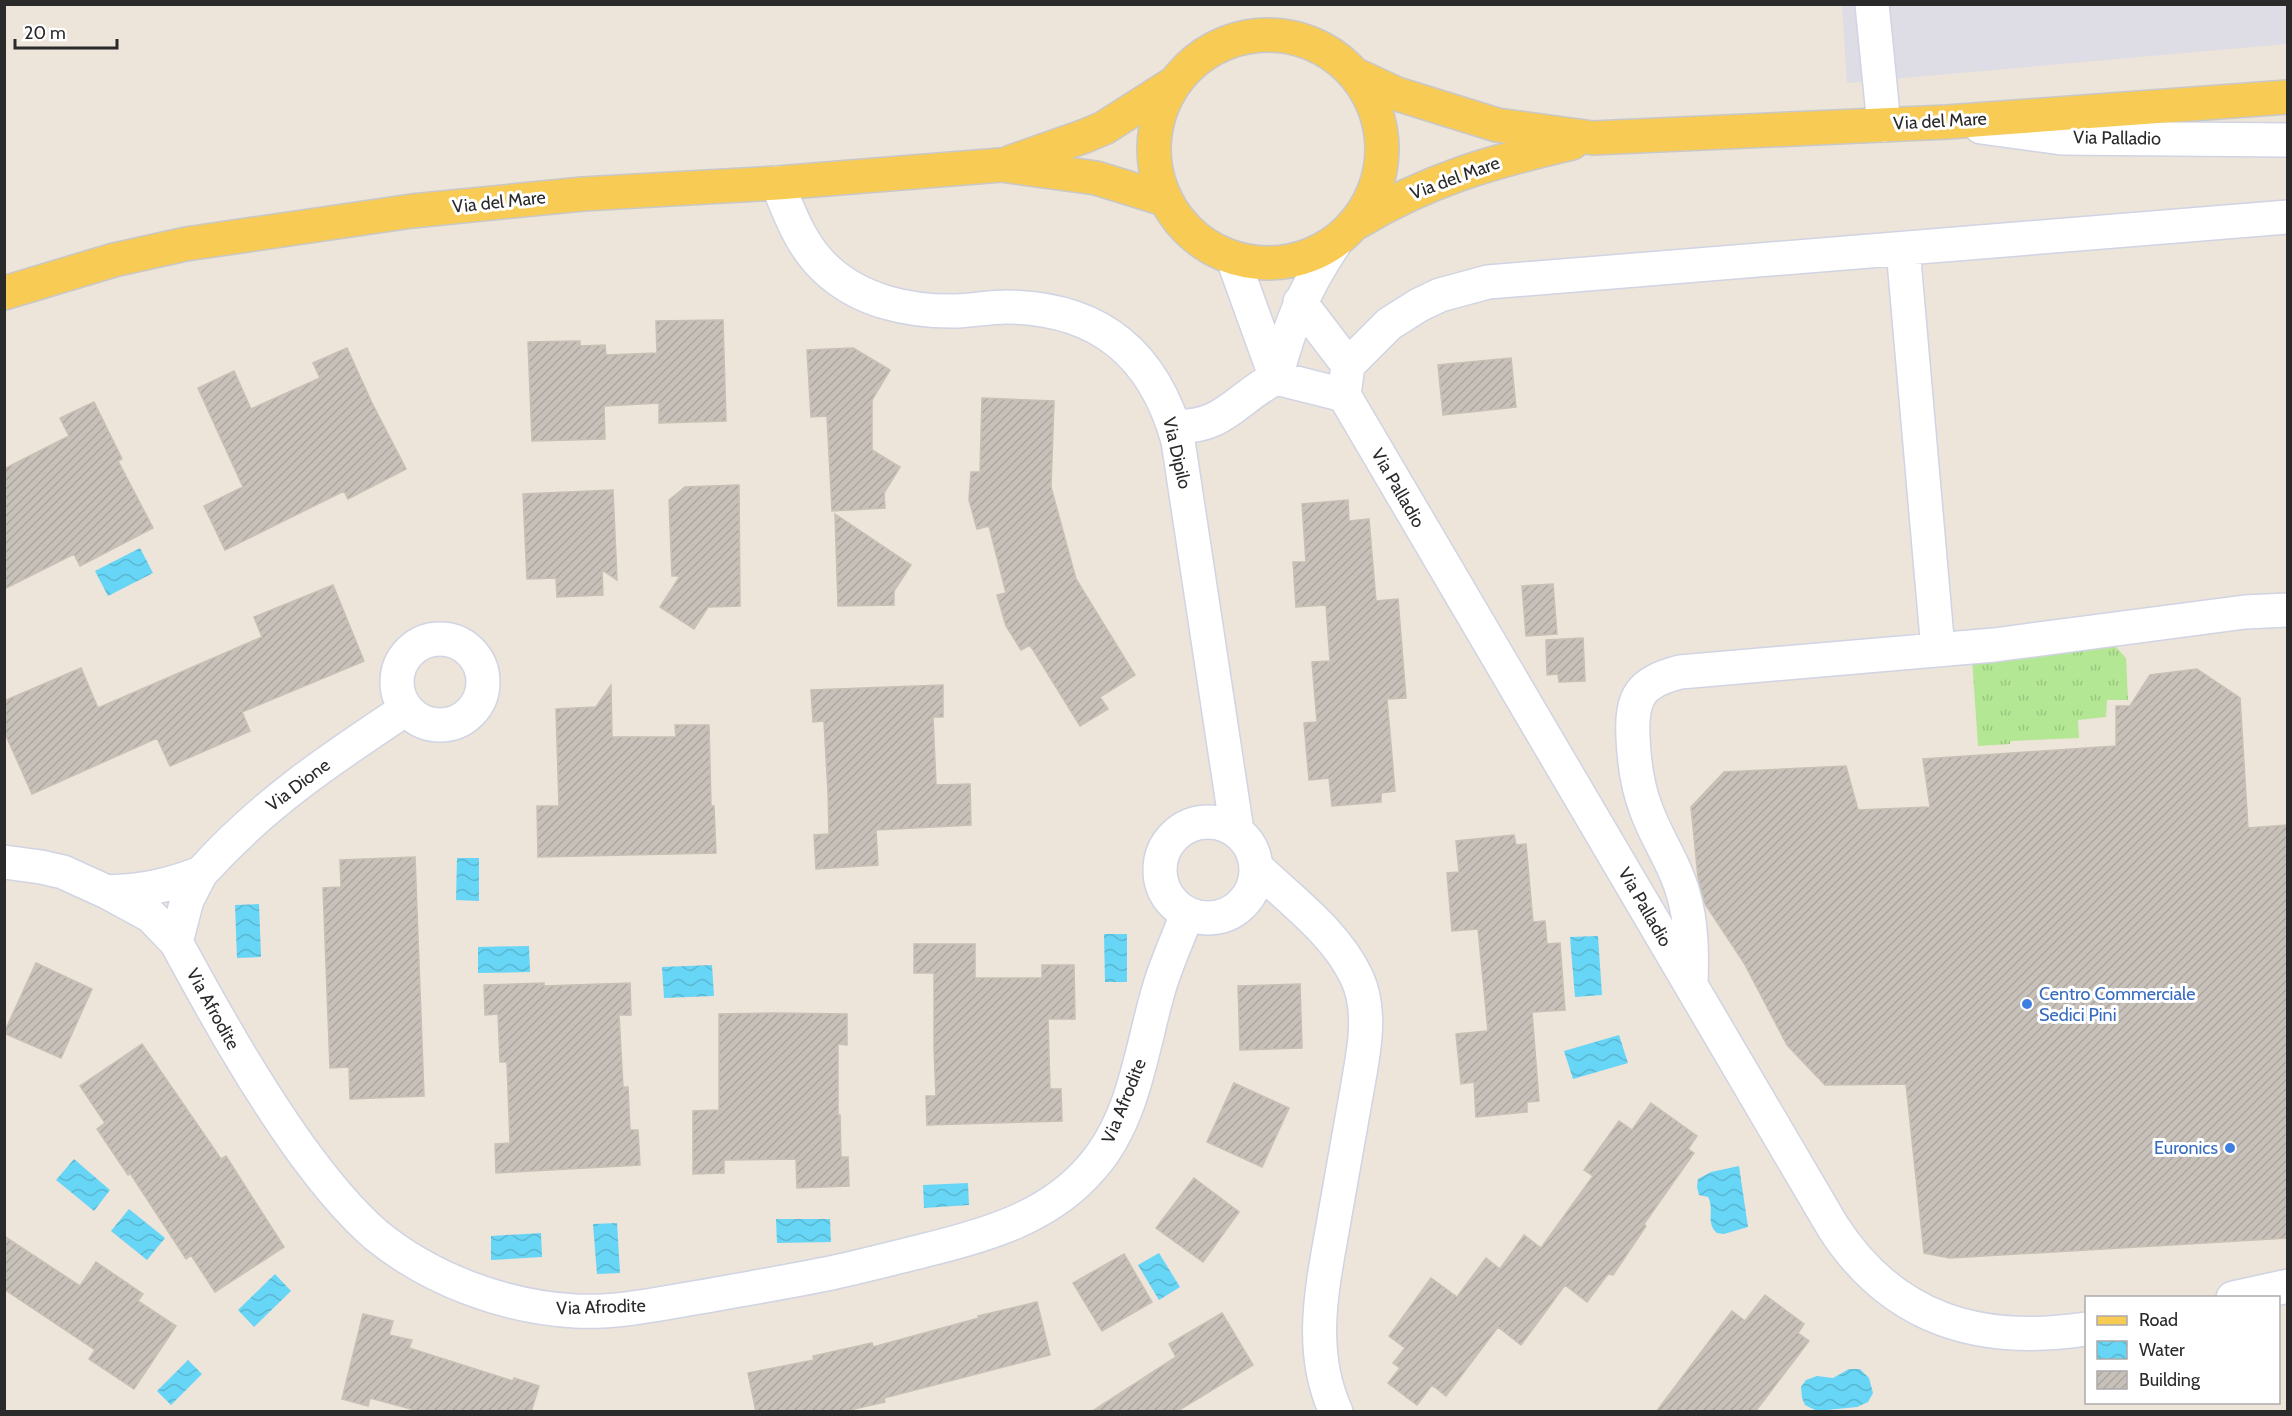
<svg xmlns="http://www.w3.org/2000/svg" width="2292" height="1416" font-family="Cabin,sans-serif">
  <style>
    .industrial { fill: #dedce5 }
    .grass { fill: url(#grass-tufts) }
    .water { fill: url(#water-waves) }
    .building { fill: url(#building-hatch); stroke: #c8c0b4; stroke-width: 1.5 }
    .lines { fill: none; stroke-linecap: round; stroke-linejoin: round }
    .minor-casing { stroke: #d0d4e3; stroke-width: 36 }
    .major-casing { stroke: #c8c8c8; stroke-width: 36 }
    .minor { stroke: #fff; stroke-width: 33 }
    .major { stroke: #f8cb54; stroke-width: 33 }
    .shop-dot { fill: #3f7fe0; stroke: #fff; stroke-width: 2 }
    .labels { text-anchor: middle; stroke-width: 6; stroke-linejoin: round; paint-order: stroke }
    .street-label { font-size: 18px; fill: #2a2a2a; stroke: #fff }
    .shop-label { font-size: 18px; fill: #366cbe; stroke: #fff; text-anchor: start }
  </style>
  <defs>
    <pattern id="grass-tufts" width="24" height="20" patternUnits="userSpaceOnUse" patternTransform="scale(1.5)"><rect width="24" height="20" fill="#b3e793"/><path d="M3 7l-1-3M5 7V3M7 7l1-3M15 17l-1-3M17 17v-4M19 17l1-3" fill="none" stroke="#9ac67f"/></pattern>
    <pattern id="water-waves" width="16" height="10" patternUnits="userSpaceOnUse" patternTransform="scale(1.5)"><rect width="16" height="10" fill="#67d5f5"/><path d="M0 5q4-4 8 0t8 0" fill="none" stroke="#5ab7d2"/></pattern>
    <pattern id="building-hatch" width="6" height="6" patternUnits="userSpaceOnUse" patternTransform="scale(1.5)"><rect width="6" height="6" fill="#c8c1ba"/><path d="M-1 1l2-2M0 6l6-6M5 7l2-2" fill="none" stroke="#aca6a0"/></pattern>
  </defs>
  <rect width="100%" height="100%" fill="#ede4da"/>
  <path class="industrial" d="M 1842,5 L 2287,5 L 2287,44 L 1847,83 Z"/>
  <path class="grass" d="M 2114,645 L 2126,658 L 2128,700 L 2107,700 L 2106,717 L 2078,720 L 2079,738 L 2010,741 L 2010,744 L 1978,746 L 1972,658 Z"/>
  <path class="water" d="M 140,548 L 153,573 L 108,596 L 95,571 Z
    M 457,858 L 479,858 L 479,901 L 456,900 Z
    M 259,904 L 261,957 L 237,958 L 235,905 Z
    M 1104,934 L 1127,934 L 1127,982 L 1105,982 Z
    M 1598,936 L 1602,995 L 1575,997 L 1570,937 Z
    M 529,946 L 530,972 L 478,973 L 478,947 Z
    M 712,965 L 714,996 L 664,998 L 662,967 Z
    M 1619,1035 L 1628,1063 L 1573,1079 L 1564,1051 Z
    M 74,1159 L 110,1190 L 94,1211 L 56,1180 Z
    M 1739,1166 L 1748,1227 L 1724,1234 L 1717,1233 C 1705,1223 1715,1209 1708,1197 L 1699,1195 L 1697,1187 L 1698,1179 L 1711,1172 Z
    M 968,1183 L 969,1205 L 924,1208 L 923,1185 Z
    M 129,1209 L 165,1238 L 147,1260 L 111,1231 Z
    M 830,1219 L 831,1242 L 777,1243 L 776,1219 Z
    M 617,1223 L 620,1273 L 597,1274 L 593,1224 Z
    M 541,1233 L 542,1257 L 491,1260 L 491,1236 Z
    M 1159,1253 L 1180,1287 L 1159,1300 L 1138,1265 Z
    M 275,1274 L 291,1291 L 254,1327 L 238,1310 Z
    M 188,1360 L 202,1374 L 171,1405 L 157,1391 Z
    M 1849,1369 L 1860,1369 L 1869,1378 L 1873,1393 L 1868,1402 L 1857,1407 L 1817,1411 L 1805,1405 L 1802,1398 L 1801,1387 L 1806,1380 L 1817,1376 L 1833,1378 Z"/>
  <path class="building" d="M 723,320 L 726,421 L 659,423 L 659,403 L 604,406 L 605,439 L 532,441 L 528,342 L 580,341 L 580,346 L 605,345 L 606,355 L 657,353 L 656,321 Z
    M 347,348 L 372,403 L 406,469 L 348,499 L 344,491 L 225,550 L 204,506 L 243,487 L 198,388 L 234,371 L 251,409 L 320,378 L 313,363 Z
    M 853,348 L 890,370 L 872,400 L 872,450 L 900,467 L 884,493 L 885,508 L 832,511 L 827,416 L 811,417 L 807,350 Z
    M 1511,358 L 1516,407 L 1443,415 L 1438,365 Z
    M 982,398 L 1054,401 L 1051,487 L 1076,579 L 1135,675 L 1100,697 L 1108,709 L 1080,726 L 1030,645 L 1021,650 L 1006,626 L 997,595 L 1006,593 L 989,526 L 977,529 L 969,500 L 971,472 L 980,472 Z
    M 94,402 L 122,459 L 118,461 L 153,528 L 80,566 L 74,554 L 4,589 L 4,469 L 69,436 L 60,418 Z
    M 739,485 L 740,606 L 708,607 L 694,629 L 660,607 L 680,576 L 672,576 L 669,500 L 685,487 Z
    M 613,490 L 617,580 L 602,570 L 603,595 L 557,597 L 556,578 L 527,579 L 523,494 Z
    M 1348,500 L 1349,521 L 1369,519 L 1376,601 L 1398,599 L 1406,698 L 1387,699 L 1395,791 L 1381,793 L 1381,802 L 1332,806 L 1329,778 L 1309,780 L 1304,723 L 1317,722 L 1312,662 L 1330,661 L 1326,605 L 1296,607 L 1293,562 L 1306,562 L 1302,504 Z
    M 835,514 L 911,565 L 894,591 L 894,605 L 838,606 Z
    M 1553,584 L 1557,634 L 1526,636 L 1522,586 Z
    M 333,585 L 364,661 L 242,712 L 250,731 L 170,766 L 157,738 L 32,794 L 4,731 L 4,701 L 81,668 L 98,708 L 262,637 L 254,617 Z
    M 1583,638 L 1585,681 L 1559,682 L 1558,674 L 1547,675 L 1546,640 Z
    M 2197,669 L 2240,698 L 2248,828 L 2288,825 L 2288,1238 L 1950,1258 L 1924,1253 L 1906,1084 L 1825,1085 L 1787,1045 L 1744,963 L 1705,904 L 1698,877 L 1691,807 L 1724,772 L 1846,766 L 1858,810 L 1930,807 L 1923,759 L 2116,746 L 2116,706 L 2130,706 L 2150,675 Z
    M 611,685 L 612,737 L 676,737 L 675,725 L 709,725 L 711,806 L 714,806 L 716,853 L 538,857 L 537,806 L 559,806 L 556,709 L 596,707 Z
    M 943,685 L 943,717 L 933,717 L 936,785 L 970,784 L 971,825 L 876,830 L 878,865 L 816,869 L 814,835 L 829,834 L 828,792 L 824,721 L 813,722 L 811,690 Z
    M 1514,835 L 1516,845 L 1526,844 L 1533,922 L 1545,921 L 1547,944 L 1560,943 L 1565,1010 L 1532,1012 L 1539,1101 L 1527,1102 L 1527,1112 L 1476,1117 L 1474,1082 L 1461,1084 L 1456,1034 L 1488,1031 L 1478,929 L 1452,931 L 1447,873 L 1459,872 L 1456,841 Z
    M 415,857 L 424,1096 L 350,1099 L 349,1067 L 330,1068 L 323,888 L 341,887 L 340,860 Z
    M 914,944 L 975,944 L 975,978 L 1042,978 L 1042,965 L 1074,965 L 1075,1019 L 1048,1019 L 1050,1089 L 1061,1089 L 1062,1121 L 927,1125 L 926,1096 L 936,1096 L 934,1048 L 934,973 L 914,973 Z
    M 36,963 L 92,989 L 61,1058 L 4,1033 Z
    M 544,983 L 544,986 L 630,983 L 631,1015 L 619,1015 L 623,1087 L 628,1087 L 630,1130 L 638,1130 L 640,1165 L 496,1173 L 495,1144 L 510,1143 L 507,1062 L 500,1062 L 498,1014 L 485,1015 L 484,985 Z
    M 1300,984 L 1302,1048 L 1240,1050 L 1238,986 Z
    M 771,1013 L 847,1014 L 847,1045 L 838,1044 L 838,1115 L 840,1115 L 841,1157 L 848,1157 L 849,1186 L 797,1188 L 796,1159 L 724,1160 L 724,1173 L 693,1174 L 693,1111 L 719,1110 L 719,1014 Z
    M 142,1044 L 221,1159 L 226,1156 L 284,1247 L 215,1292 L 191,1255 L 186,1259 L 130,1173 L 128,1175 L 97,1129 L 105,1123 L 80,1086 Z
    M 1234,1083 L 1289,1108 L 1262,1167 L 1207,1142 Z
    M 1651,1103 L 1697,1136 L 1688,1149 L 1694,1153 L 1644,1224 L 1646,1226 L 1613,1275 L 1608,1274 L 1587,1302 L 1565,1285 L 1521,1345 L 1498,1327 L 1446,1396 L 1432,1385 L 1417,1405 L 1388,1383 L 1400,1368 L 1393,1363 L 1405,1348 L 1389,1336 L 1431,1278 L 1457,1297 L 1486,1258 L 1500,1269 L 1524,1235 L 1541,1248 L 1593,1176 L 1584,1170 L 1619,1121 L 1632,1130 Z
    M 1194,1178 L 1239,1212 L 1203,1262 L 1156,1228 Z
    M 4,1236 L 80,1286 L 96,1262 L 143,1294 L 138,1301 L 176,1326 L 134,1389 L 89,1359 L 95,1350 L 4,1289 Z
    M 1124,1254 L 1152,1302 L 1102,1331 L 1073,1283 Z
    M 1765,1295 L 1804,1324 L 1798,1333 L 1809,1341 L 1755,1412 L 1656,1412 L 1732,1311 L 1745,1321 Z
    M 1037,1302 L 1050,1355 L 884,1398 L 885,1402 L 841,1412 L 756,1412 L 748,1373 L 814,1360 L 813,1356 L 872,1343 L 873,1347 L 979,1318 L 978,1316 Z
    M 1222,1313 L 1253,1365 L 1176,1412 L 1091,1412 L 1176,1357 L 1169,1344 Z
    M 363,1314 L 393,1321 L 389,1335 L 412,1340 L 409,1348 L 513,1381 L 514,1378 L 539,1386 L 531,1412 L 422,1412 L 370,1398 L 368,1406 L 342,1399 Z"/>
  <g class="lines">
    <defs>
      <path id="minor" d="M 1872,4 L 1884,125
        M 1981,127 L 2062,138 L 2288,140
        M 777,183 C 790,214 801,246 826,269 C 861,302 911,312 957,311 C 974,310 991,307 1007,307 C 1099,308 1154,354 1178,441 L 1237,831
        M 1903,249 L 1938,650
        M 1233,259 L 1276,378
        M 1300,302 L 1348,365
        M 1276,378 L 1344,395 L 1833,1227 C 1893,1320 1980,1345 2086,1329
        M 1344,395 L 1348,365 L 1389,324 L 1419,305 L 1440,295 L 1488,282 L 2288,217
        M 1174,426 C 1224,429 1236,398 1276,378 C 1290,324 1304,289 1335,243
        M397 682a43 43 0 1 1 86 0a43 43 0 1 1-86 0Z
        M1160 870a48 48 0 1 1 96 0a48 48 0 1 1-96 0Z
        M 4,862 L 41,867 L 63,872 L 107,892 L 151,916 L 176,942 C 214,1012 252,1080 298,1145 C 321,1177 346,1209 376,1235 C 431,1280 505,1307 575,1311 C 617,1313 659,1304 700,1297 C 744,1289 787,1282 831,1273 C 863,1266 894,1258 926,1250 C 987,1235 1050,1217 1092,1167 C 1134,1119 1141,1051 1158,992 C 1165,966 1178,939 1187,914
        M 1257,868 C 1292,901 1337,934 1357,978 C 1373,1012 1363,1055 1357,1090 C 1349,1133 1342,1177 1334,1220 C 1323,1284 1307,1349 1336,1412
        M 201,873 C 263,804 329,760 406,709
        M 107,892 C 143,891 167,886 201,873 L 187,900 L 176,942
        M 1691,984 C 1692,953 1692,923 1683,893 C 1675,863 1656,838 1646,809 C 1637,786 1634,762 1633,737 C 1631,697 1640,682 1680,672 L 1994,645 L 2245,612 L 2288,610
        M 2233,1298 L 2288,1286"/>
      <path id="major" d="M1154 149a114 114 0 1 1 228 0a114 114 0 1 1-228 0Z
        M 1354,74 L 1397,94 L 1497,125 L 1593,138 L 1947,122 L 2288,97
        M 1011,162 L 1085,136 L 1104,128 L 1173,84
        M 1358,222 C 1429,179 1492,162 1572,143
        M 4,293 L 114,260 L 186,244 L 412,211 L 583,194 L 777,183 L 1001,165 L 1096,178 L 1164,199"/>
    </defs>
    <use href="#minor" class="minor-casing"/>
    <use href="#major" class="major-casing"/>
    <use href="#minor" class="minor"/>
    <use href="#major" class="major"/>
  </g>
  <g class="shop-dot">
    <circle cx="2027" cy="1004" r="6"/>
    <circle cx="2230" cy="1148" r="6"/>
  </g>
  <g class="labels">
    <g class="street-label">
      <text transform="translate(1940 121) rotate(-3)" y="6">Via del Mare</text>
      <text transform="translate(2117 138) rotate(1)" y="6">Via Palladio</text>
      <text transform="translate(1455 178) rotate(-20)" y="6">Via del Mare</text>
      <text transform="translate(499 202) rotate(-6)" y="6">Via del Mare</text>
      <text transform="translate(1177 453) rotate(77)" y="6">Via Dipilo</text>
      <text transform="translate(1398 488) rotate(60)" y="6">Via Palladio</text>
      <text transform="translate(298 785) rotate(-37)" y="6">Via Dione</text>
      <text transform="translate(1645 907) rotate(60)" y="6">Via Palladio</text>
      <text transform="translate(213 1009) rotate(61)" y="6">Via Afrodite</text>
      <text transform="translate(1124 1101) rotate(-68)" y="6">Via Afrodite</text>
      <text transform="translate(601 1307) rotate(-2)" y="6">Via Afrodite</text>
    </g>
    <g class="shop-label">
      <text x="2039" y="1000">Centro Commerciale<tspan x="2039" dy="21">Sedici Pini</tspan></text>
      <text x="2218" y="1154" text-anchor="end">Euronics</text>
    </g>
  </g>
  <rect width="2292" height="1416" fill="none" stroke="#2a2a2a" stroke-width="12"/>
  <rect x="2085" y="1296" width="195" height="108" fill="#ffffff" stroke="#aaaaaa" stroke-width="1.5"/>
  <rect x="2097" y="1316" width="30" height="9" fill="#f8cb54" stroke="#aaaaaa" stroke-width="1.5"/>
  <text x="2139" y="1326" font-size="18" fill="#2a2a2a">Road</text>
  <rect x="2097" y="1341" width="30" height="18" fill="url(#water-waves)" stroke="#aaaaaa" stroke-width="1.5"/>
  <text x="2139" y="1356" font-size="18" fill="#2a2a2a">Water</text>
  <rect x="2097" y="1371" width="30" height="18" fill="url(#building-hatch)" stroke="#aaaaaa" stroke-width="1.5"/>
  <text x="2139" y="1386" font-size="18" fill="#2a2a2a">Building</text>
  <path d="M15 39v9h102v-9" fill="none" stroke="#2a2a2a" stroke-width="3"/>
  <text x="24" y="39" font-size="18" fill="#2a2a2a" stroke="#ffffff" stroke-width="4.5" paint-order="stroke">20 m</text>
</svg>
